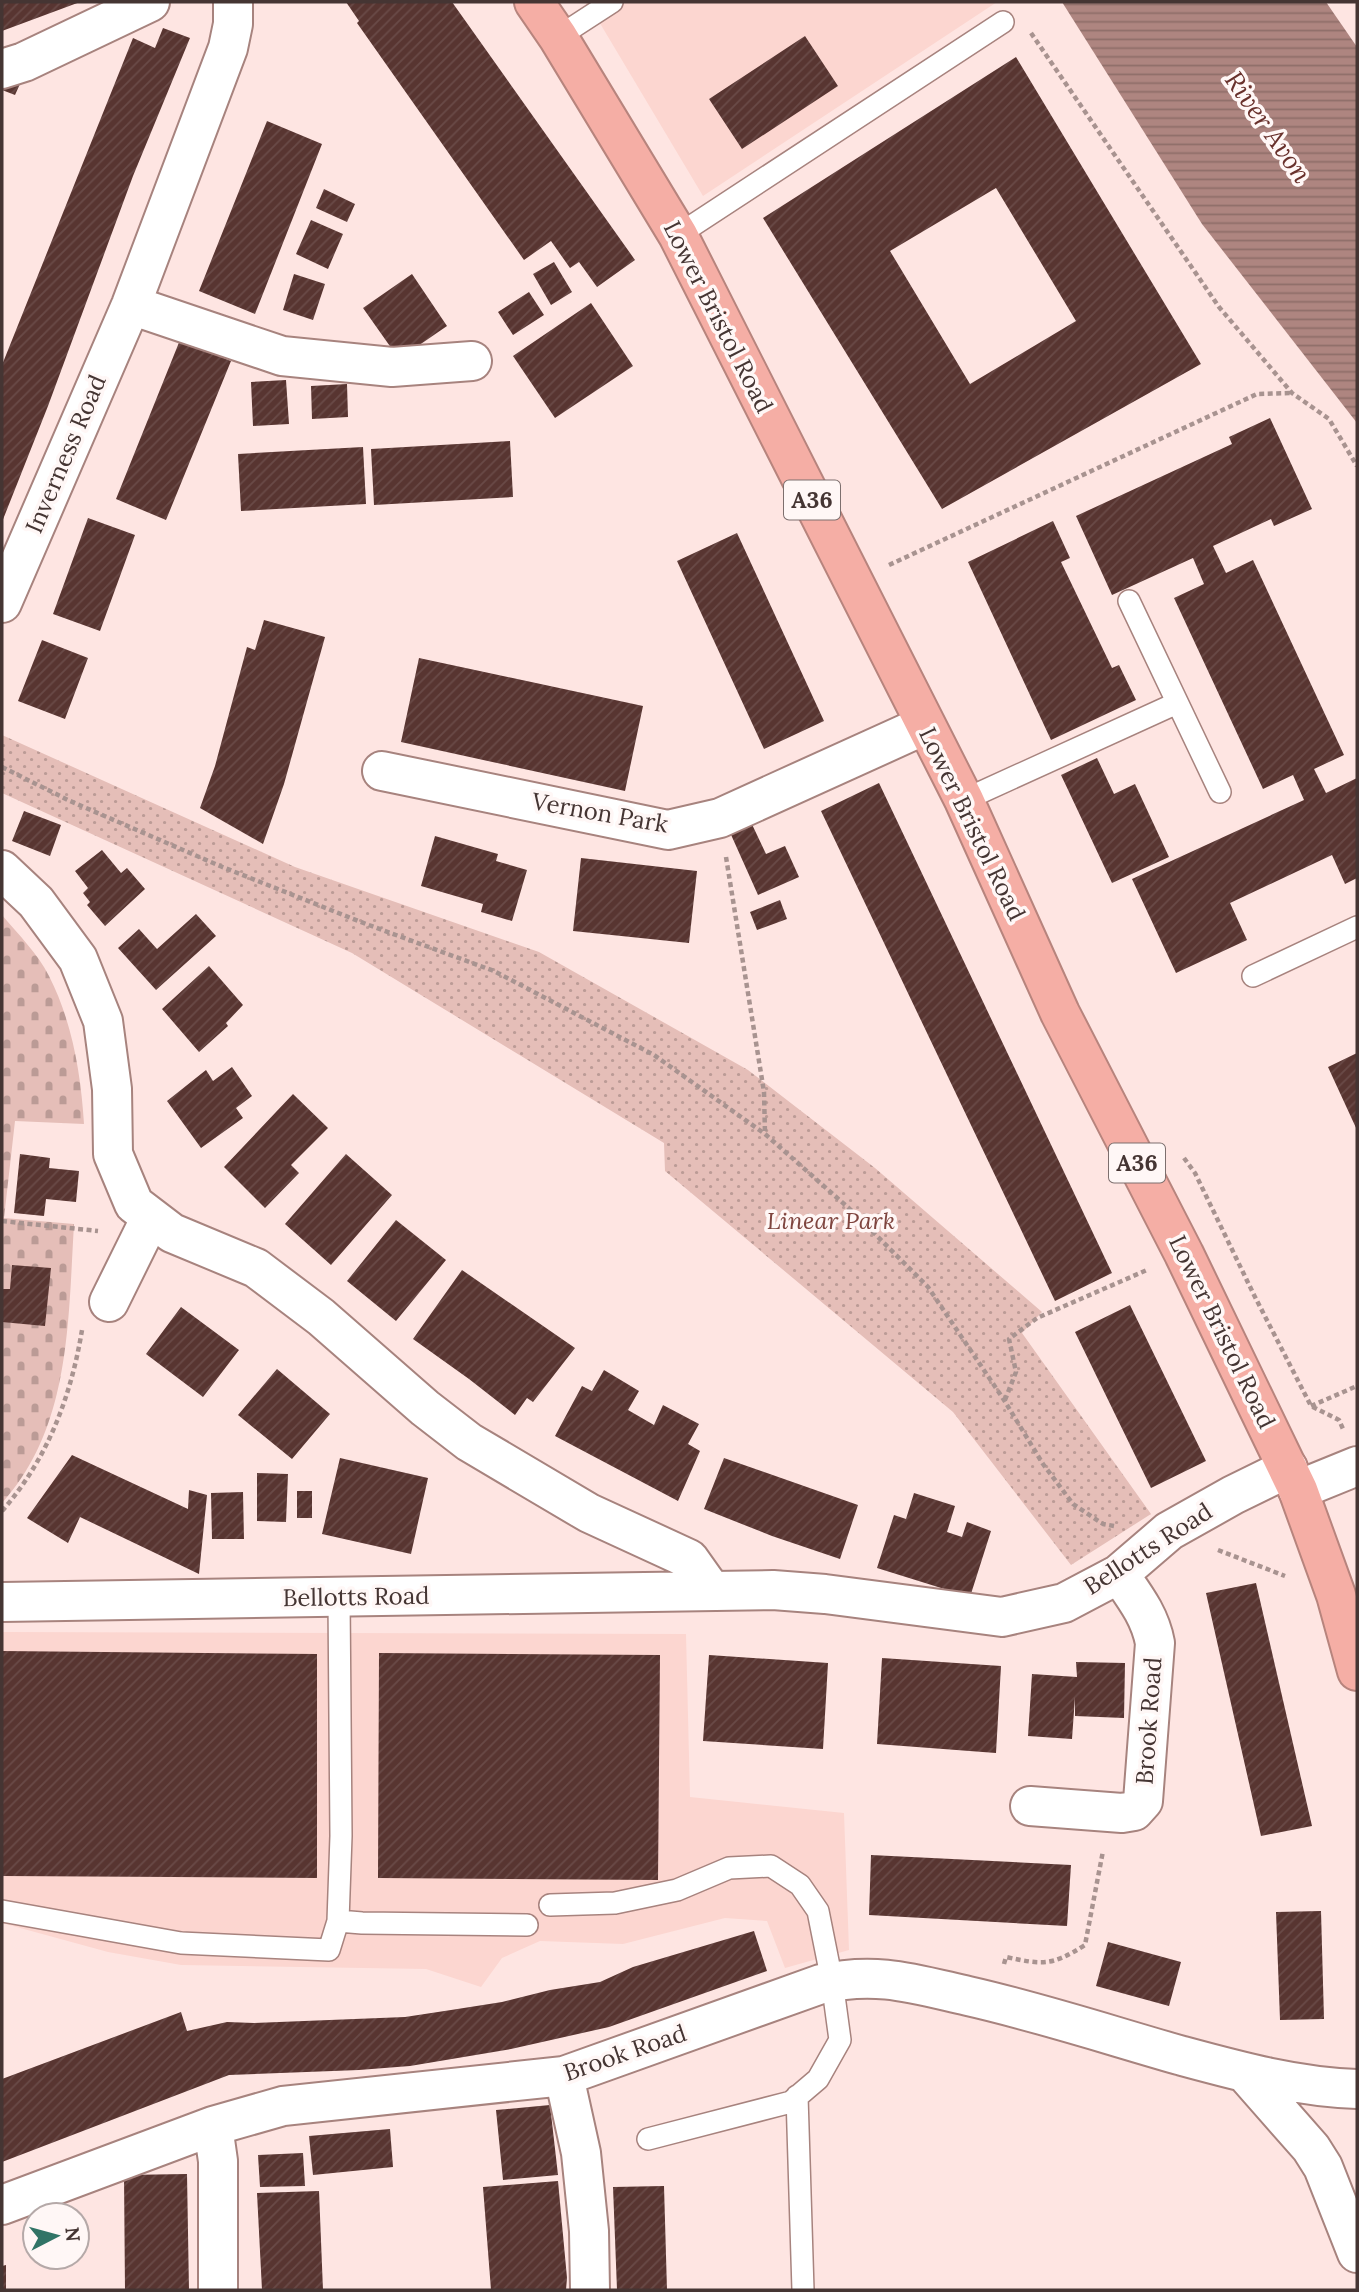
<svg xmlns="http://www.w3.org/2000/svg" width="1359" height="2292" font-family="Lora,serif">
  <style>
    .built { fill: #fcd6d0 }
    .green { fill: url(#green-dots) }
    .cemetery { fill: url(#cemetery-stones) }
    .water { fill: url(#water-rules) }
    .building { fill: url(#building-hatch); fill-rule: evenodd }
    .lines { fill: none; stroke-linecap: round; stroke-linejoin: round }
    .lane-casing { stroke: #a7837e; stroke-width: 24 }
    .street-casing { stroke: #a7837e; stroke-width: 42 }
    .highway-casing { stroke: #b7847d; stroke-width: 42 }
    .path { stroke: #a89390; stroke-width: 4.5; stroke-dasharray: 5 3.5; stroke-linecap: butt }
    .lane { stroke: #fff; stroke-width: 21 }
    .street { stroke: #fff; stroke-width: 38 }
    .highway { stroke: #f5aea5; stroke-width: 38 }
    .labels { text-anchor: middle; stroke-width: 7; stroke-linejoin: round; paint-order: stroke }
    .shield { fill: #fff7f6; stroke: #7d6f6e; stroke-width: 2 }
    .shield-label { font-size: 23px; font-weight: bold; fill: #453533 }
    .street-label { font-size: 24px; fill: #453533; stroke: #fff7f6 }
    .park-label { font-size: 24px; font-style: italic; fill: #7f453f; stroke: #fff7f6 }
    .water-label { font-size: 26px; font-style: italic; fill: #69312c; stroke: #fff7f6 }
  </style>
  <defs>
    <pattern id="green-dots" width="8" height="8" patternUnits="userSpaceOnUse" patternTransform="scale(1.75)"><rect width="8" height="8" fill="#e5beb8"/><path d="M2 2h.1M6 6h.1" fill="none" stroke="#bb9b96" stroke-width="1.8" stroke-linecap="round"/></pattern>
    <pattern id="cemetery-stones" width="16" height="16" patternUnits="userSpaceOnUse" patternTransform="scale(1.75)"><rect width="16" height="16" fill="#e5beb8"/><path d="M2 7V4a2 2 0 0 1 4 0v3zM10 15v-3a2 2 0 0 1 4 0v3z" fill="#bb9b96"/></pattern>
    <pattern id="water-rules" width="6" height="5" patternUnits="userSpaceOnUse" patternTransform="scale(1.75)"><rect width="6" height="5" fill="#ae8580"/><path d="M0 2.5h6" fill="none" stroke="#8f6e69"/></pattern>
    <pattern id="building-hatch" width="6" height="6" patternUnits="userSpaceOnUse" patternTransform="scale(1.75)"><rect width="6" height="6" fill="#583531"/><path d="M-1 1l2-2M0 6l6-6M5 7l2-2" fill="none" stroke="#694a47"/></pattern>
  </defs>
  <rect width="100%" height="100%" fill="#fee5e2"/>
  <path class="built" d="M 585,2 L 997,2 L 703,196 L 601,25 Z
    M 2,1632 L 686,1634 L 690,1797 L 844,1813 L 849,1950 L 785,1968 L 767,1921 L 725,1918 L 623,1944 L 540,1941 L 502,1958 L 481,1987 L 426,1969 L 181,1965 L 108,1952 L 2,1923 Z"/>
  <path class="green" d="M 2,735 L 295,867 L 539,952 L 748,1070 L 875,1168 L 1042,1312 L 1022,1333 L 1151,1514 L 1071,1565 L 953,1412 L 665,1171 L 664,1143 L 352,953 L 2,793 Z"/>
  <path class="cemetery" d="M 2,915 C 18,934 38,954 49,976 C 72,1021 81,1074 84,1124 L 15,1121 L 4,1218 L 74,1224 C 68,1321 71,1427 2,1503 Z"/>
  <path class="water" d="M 1062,2 L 1326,2 L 1357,47 L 1357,423 L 1202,224 Z"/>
  <path class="building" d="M 2,2 L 80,2 L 2,31 Z
    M 346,2 L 452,2 L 635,260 L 597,287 L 579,262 L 570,268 L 551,241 L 524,260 L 357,23 L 359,21 Z
    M 163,28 L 190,38 L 133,176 L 48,406 L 2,522 L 2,365 L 133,38 L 155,48 Z
    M 805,36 L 838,86 L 742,149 L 709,99 Z
    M 1016,57 L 1201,364 L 942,509 L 763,218 ZM 996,188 L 1076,321 L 970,384 L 890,251 Z
    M 2,77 L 20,84 L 15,95 L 2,90 Z
    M 267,121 L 322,144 L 255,314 L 199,291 Z
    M 324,189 L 355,204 L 347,222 L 316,208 Z
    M 311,220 L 343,234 L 328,269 L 296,254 Z
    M 554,262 L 572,292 L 551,305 L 533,274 Z
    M 294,274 L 325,284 L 313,320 L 283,310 Z
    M 412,274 L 447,326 L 399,359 L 363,308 Z
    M 529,292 L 544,315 L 513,335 L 498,312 Z
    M 591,303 L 633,366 L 555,418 L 513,356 Z
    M 180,340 L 231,361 L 166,520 L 116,499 Z
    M 286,380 L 289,424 L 253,426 L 251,382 Z
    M 347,384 L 348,417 L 312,419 L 311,386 Z
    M 1270,418 L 1312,509 L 1274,526 L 1271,519 L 1213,546 L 1226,573 L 1253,560 L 1344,755 L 1314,769 L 1326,793 L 1357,778 L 1357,878 L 1345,884 L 1332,855 L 1230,903 L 1247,940 L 1176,973 L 1132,879 L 1304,800 L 1293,775 L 1263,789 L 1174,598 L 1204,584 L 1193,558 L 1112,595 L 1076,516 L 1232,444 L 1229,437 Z
    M 510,441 L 513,497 L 374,505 L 371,449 Z
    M 363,447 L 366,504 L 241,511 L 238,454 Z
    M 88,518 L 135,535 L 100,631 L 53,614 Z
    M 1053,521 L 1070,558 L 1061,562 L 1112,668 L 1119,665 L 1136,700 L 1051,740 L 968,562 Z
    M 737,533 L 824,721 L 764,749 L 677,561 Z
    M 264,620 L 325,637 L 284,784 L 263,844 L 200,808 L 215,766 L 247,647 L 255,650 Z
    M 42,640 L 88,658 L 65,719 L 18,701 Z
    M 419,658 L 643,706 L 625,791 L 401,742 Z
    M 1097,758 L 1114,794 L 1135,784 L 1169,857 L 1112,883 L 1061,775 Z
    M 879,783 L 1112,1273 L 1055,1301 L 821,811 Z
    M 24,811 L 61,825 L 50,856 L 12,841 Z
    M 749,818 L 766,854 L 785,846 L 799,877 L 758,895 L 728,828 Z
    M 435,836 L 498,854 L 496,861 L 527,870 L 512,921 L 481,912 L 483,904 L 421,886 Z
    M 102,850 L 121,873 L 127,868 L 145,889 L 105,926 L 87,905 L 90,902 L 83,893 L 88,888 L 75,871 Z
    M 581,858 L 697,871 L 689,943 L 573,931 Z
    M 780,900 L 787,919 L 757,930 L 750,912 Z
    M 196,914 L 216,936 L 156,990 L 118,948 L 139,929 L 157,949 Z
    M 209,966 L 243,1005 L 226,1023 L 228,1026 L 199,1052 L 162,1009 Z
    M 1357,1053 L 1357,1130 L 1328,1067 Z
    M 232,1067 L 252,1096 L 236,1108 L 243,1118 L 201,1148 L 167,1101 L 206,1070 L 213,1081 Z
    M 293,1094 L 328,1128 L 291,1165 L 299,1173 L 265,1208 L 224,1167 Z
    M 20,1154 L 50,1158 L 49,1168 L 79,1171 L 76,1202 L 46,1199 L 44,1216 L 14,1213 Z
    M 346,1154 L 392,1195 L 331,1265 L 285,1224 Z
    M 396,1220 L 446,1260 L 396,1321 L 347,1281 Z
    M 12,1265 L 51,1268 L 45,1326 L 2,1322 L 2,1289 L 10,1289 Z
    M 462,1270 L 575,1348 L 533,1402 L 527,1398 L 515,1415 L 469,1379 L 413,1339 Z
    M 1130,1305 L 1206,1461 L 1151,1488 L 1075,1332 Z
    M 181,1307 L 239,1350 L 203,1397 L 146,1354 Z
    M 277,1369 L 330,1414 L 292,1459 L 238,1415 Z
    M 604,1370 L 639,1391 L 628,1410 L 654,1425 L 663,1405 L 699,1424 L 688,1444 L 700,1451 L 678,1501 L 555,1436 L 582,1386 L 592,1391 Z
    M 72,1455 L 188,1509 L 189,1490 L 207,1495 L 199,1574 L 80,1517 L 68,1543 L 27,1518 Z
    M 340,1458 L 428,1478 L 411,1554 L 322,1534 Z
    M 724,1458 L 858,1505 L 840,1559 L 772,1536 L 704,1509 Z
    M 257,1473 L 288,1474 L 286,1522 L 257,1521 Z
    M 297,1491 L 312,1491 L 312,1518 L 297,1518 Z
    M 243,1492 L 244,1539 L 212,1539 L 211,1493 Z
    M 914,1493 L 955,1506 L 947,1532 L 962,1537 L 967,1522 L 991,1531 L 970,1597 L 877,1568 L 894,1515 L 906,1519 Z
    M 1256,1583 L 1312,1826 L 1261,1836 L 1206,1593 Z
    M 2,1651 L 317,1654 L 317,1878 L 2,1876 Z
    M 379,1653 L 660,1655 L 658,1880 L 378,1878 Z
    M 709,1655 L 828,1663 L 823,1749 L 703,1741 Z
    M 882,1658 L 1001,1666 L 996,1753 L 877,1744 Z
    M 1076,1662 L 1125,1663 L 1124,1718 L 1075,1716 L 1075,1697 L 1072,1739 L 1028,1736 L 1032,1674 L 1077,1677 Z
    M 871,1855 L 1071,1865 L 1067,1926 L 869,1915 Z
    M 1321,1911 L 1324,2019 L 1280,2020 L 1276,1912 Z
    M 754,1931 L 767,1971 L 609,2027 L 511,2049 L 410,2066 L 359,2070 L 229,2075 L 2,2162 L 2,2079 L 181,2012 L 187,2031 L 227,2022 L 254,2023 L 405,2017 L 451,2010 L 502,2002 L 550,1990 L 600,1982 L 633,1967 Z
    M 1108,1942 L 1181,1962 L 1169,2006 L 1096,1986 Z
    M 550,2105 L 558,2175 L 503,2180 L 496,2110 Z
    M 390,2129 L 393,2167 L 313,2175 L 309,2136 Z
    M 303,2153 L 305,2186 L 260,2187 L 258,2155 Z
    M 187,2174 L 189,2290 L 125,2290 L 124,2175 Z
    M 558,2181 L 567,2278 L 566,2290 L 491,2290 L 483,2187 Z
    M 664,2186 L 667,2290 L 617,2290 L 613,2187 Z
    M 319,2191 L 323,2290 L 262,2290 L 257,2193 Z
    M 6,2265 L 6,2290 L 2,2290 L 2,2266 Z"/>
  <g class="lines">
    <defs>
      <path id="lane" d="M 558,37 L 612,2
        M 678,235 L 1003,22
        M 1129,601 L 1220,792
        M 964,800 L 1177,703
        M 1253,976 L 1357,927
        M 550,1905 L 615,1903 L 677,1890 L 729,1868 L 771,1866 L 800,1885 L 818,1911 L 832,1981 L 840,2040 L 818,2079 L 791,2102 L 648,2139
        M 2,1911 L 181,1943 L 329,1950 L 338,1921 L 341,1836 L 339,1598
        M 338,1921 L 362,1923 L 527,1925
        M 797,2096 L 803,2290"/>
      <path id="street" d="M 2,69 L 24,62 L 150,2
        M 131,305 L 282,356 L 392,367 L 472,361
        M 2,603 L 131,305 L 228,48 L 233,24 L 233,2
        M 382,771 L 668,830 L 720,818 L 925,725
        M 2,870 L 36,902 L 78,959 L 103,1021 L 112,1089 L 113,1154 L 134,1204 L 172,1233 L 256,1268 L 321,1317 L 425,1408 L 469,1442 L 589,1513 L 689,1559 L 711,1590
        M 109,1302 L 151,1217
        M 1298,1490 L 1357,1466
        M 2,1602 L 773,1590 L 825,1594 L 1002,1617 L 1064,1603 L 1119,1574 L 1169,1531 L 1233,1495 L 1288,1468
        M 1030,1806 L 1122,1813 L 1134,1811 L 1143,1801 L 1155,1643 C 1150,1616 1135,1597 1119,1574
        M 1245,2073 L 1311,2148 L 1323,2167 L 1357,2253
        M 564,2076 L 581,2153 L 589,2231 L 590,2290
        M 213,2126 L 218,2161 L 218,2290
        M 2,2205 L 213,2126 L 283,2106 L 564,2076 L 821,1984 C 877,1971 915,1984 968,1996 C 1039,2012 1109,2035 1179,2055 C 1238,2071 1296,2087 1357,2089"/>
      <path id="highway" d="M 534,2 L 558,37 L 678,235 L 964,800 L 1060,1013 L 1184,1254 L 1298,1490 L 1336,1595 L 1357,1671"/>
    </defs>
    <use href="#lane" class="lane-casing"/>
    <use href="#street" class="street-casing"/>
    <use href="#highway" class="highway-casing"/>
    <path class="path" d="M 1031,33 L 1219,307 L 1292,393 L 1329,419 L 1357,466
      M 889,565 L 1257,394 L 1291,393
      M 2,767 L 70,801 L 220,866 L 366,924 L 494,971 L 654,1055 L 765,1134 L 852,1211 L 928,1287 L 1004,1400 L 1043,1464 L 1073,1504 L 1103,1524 L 1114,1526
      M 726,857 L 764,1092 L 765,1134
      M 1184,1158 L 1195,1173 L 1254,1295 L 1311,1406 L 1339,1420 L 1343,1429
      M 2,1221 L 98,1231
      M 1005,1400 L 1016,1372 L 1009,1339 L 1037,1318 L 1147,1270
      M 1311,1406 L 1357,1386
      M 2,1511 C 47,1460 71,1397 82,1330
      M 1218,1550 L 1285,1576
      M 1004,1964 L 1006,1957 C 1043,1965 1052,1966 1085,1945 L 1103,1851"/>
    <use href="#lane" class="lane"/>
    <use href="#street" class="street"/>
    <use href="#highway" class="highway"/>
  </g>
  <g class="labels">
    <g class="shield">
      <rect x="784" y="480.5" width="56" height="39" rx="5"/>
      <rect x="1109" y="1143.5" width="56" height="39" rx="5"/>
    </g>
    <g class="shield-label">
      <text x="812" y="508">A36</text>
      <text x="1137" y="1171">A36</text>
    </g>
    <g class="street-label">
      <text transform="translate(718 317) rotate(63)" y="8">Lower Bristol Road</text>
      <text transform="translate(66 454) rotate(-67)" y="8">Inverness Road</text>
      <text transform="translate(600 813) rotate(10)" y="8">Vernon Park</text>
      <text transform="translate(972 824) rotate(64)" y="8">Lower Bristol Road</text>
      <text transform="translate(1222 1332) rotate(64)" y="8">Lower Bristol Road</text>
      <text transform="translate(1148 1549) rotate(-33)" y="8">Bellotts Road</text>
      <text transform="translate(356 1597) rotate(-1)" y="8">Bellotts Road</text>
      <text transform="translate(1149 1721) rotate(-86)" y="8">Brook Road</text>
      <text transform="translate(625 2053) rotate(-19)" y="8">Brook Road</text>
    </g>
    <g class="park-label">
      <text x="831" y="1229">Linear Park</text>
    </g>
    <g class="water-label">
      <text transform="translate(1268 127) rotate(55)" y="9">River Avon</text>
    </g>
  </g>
  <rect width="1359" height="2292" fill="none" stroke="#453533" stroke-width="7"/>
  <g transform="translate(56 2236) rotate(84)"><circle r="33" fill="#fff7f6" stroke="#b5a9a8" stroke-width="2"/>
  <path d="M0-5L12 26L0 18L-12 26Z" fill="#317466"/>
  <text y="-10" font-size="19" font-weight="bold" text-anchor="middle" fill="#453533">N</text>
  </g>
</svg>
